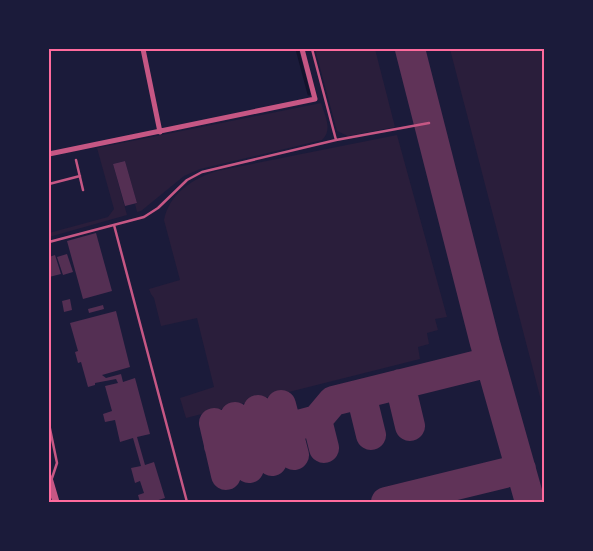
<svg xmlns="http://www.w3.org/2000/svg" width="593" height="551" font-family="Literata,serif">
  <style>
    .green { fill: #2a1e3b }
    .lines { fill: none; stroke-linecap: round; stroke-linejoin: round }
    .stream { stroke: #12122b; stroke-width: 3 }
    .taxiway { stroke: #603358; stroke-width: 30 }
    .building { fill: #542f53 }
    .service { stroke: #c65784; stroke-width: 2.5 }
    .minor { stroke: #c65784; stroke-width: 5 }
    .tertiary { stroke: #c65784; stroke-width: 7 }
    .neatline { fill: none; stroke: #ff6b9d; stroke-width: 2 }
  </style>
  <rect width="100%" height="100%" fill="#1b1b3a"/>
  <path class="green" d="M 315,49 L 375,49 L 395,127 L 348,136 L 337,131 Z
    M 450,49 L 544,49 L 544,412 Z
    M 321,103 C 325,116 333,130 322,140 L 200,169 L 184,176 L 141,211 L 137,212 L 135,204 L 137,203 L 125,161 L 113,164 L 127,215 L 49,237 L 49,233 L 108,217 L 114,209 L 97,148 Z
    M 397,135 L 447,317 L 435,319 L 438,330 L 427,333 L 429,344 L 418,347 L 420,359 L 186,418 L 180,398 L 214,387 L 197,318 L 161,326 L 154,298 L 151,294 L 149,289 L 180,280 L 164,220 C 169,194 193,178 217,171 Z"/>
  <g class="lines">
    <path class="stream" d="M 297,49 L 309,94"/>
    <path class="taxiway" d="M 410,49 L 485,343 L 530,502
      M 400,384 L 410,426
      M 361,394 L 371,435
      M 281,405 L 294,455
      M 258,410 L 272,461
      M 235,417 L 249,468
      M 317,420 L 324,448
      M 214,423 L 226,475
      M 219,446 L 317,420 L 333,401 L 490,362
      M 386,502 L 521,469"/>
  </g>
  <path class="building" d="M 125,161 L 137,203 L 125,206 L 113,164 Z
    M 96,233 L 112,291 L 83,299 L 67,241 Z
    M 67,254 L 73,272 L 63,275 L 57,257 Z
    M 55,255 L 61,274 L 49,277 L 49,257 Z
    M 70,299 L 72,310 L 64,312 L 62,301 Z
    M 103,305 L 104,309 L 89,313 L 88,309 Z
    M 116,311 L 130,367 L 102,375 L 106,378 L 121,374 L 123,382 L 135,378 L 150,434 L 137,437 L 145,465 L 154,462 L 165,498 L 152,502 L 140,502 L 138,495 L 144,493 L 140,481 L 135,483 L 131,468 L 141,466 L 133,438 L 120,442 L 115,420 L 105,422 L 103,414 L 112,411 L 105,386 L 118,383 L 116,379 L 95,383 L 95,385 L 88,387 L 81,362 L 78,363 L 75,352 L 78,351 L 70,323 Z"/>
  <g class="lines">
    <path class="service" d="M 312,49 L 336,140
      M 76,160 L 83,190
      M 49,184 L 80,176
      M 114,225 L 187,502
      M 49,242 L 144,217 L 158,208 L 187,180 L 202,172 L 336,140 L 429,123
      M 49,424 L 57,463 L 52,478"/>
    <path class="minor" d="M 143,49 L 160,132
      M 49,154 L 315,99 L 302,49"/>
    <path class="tertiary" d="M 49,478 L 56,502"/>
  </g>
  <rect width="593" height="551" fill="none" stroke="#1b1b3a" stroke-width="100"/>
  <rect x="50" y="50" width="493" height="451" class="neatline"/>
</svg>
